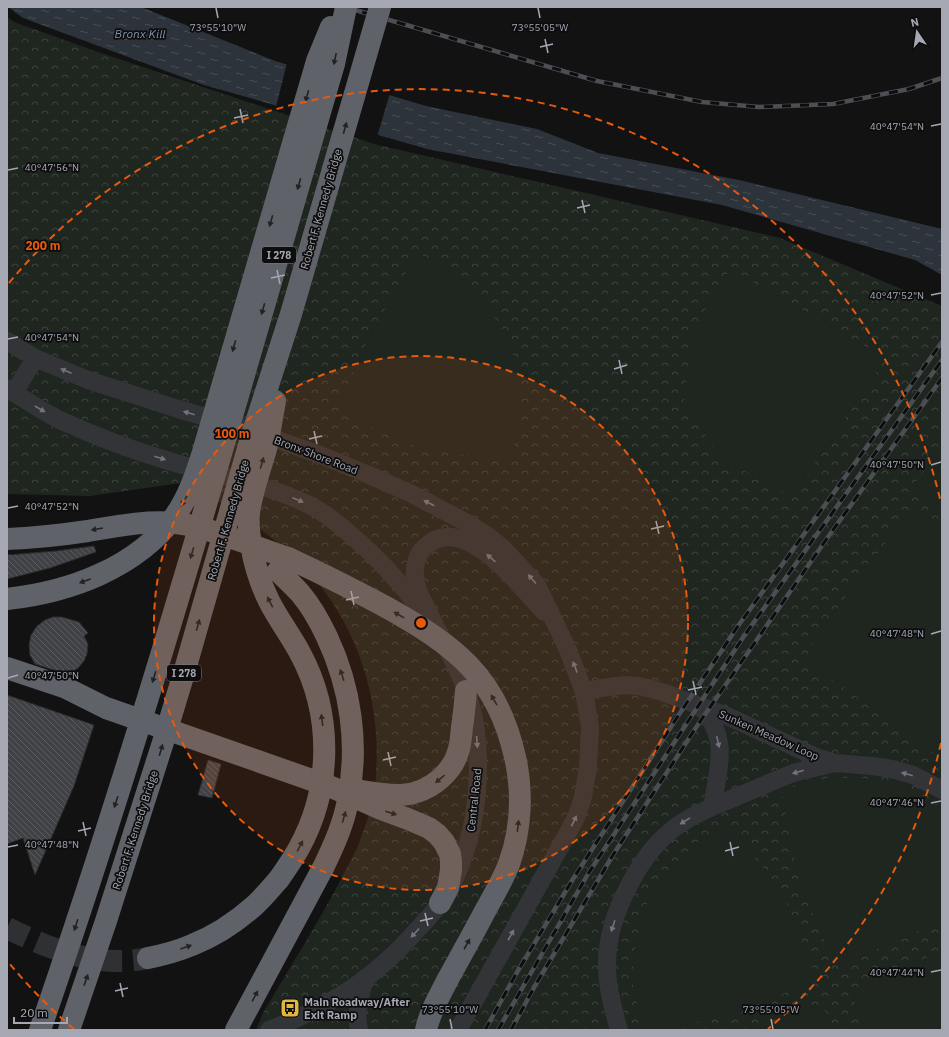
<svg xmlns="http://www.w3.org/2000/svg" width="949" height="1037" font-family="'IBM Plex Sans',sans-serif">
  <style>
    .forest { fill: url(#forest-crowns) }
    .pitch { fill: #1f2620 }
    .water { fill: url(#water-ripples) }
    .pier { fill: #121213 }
    .building { fill: url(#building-back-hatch); stroke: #2c2c2f }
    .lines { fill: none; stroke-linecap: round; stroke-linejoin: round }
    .highway-tunnel { stroke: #2f3033; stroke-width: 22; stroke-dasharray: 22 11; stroke-linecap: butt }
    .minor { stroke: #333438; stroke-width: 18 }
    .highway { stroke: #606269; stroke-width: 22 }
    .rail-casing { stroke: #4d4e53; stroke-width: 4.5 }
    .rail { stroke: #0d0d0e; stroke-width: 3; stroke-dasharray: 9; stroke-linecap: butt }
    .highway-bridge { stroke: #606269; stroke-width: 22 }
    .oneway { fill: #222225 }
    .oneway2 { fill: #72747c }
    .ticks { fill: none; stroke: #a5a8b3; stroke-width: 1.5 }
    .ring { fill: none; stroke: #e8590c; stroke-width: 2; stroke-dasharray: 7 5 }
    .labels { text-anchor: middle; stroke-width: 3.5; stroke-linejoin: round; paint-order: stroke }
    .shield { fill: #0d0d0e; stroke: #777a82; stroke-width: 1 }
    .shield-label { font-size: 10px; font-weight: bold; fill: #a5a8b3 }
    .street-label { font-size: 11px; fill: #a5a8b3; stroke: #0d0d0e }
    .poi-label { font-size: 11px; font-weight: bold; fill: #a5a8b3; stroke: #0d0d0e; text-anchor: start }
    .water-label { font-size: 12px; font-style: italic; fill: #7e93ab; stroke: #0d0d0e }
    .ticks-label { font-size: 10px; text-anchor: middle; fill: #a5a8b3; stroke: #0d0d0e; stroke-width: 3.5; stroke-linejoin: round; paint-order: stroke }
    .centre { fill: #e8590c; stroke: #0d0d0e; stroke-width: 2 }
    .ring-label { font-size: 12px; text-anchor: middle; font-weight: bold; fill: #e8590c; stroke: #0d0d0e; stroke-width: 3.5; stroke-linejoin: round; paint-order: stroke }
  </style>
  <defs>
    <pattern id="forest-crowns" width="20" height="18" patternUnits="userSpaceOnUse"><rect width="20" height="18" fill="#1f2620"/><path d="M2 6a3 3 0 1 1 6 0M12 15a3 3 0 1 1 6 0" fill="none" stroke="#3d433e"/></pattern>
    <pattern id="water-ripples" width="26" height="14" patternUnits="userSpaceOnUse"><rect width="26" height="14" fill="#2d333b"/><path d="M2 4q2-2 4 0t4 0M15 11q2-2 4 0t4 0" fill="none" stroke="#484e55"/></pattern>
    <pattern id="building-back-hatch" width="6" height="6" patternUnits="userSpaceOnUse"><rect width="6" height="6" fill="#414246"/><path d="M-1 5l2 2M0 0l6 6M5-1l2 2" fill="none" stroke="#595a5e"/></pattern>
  </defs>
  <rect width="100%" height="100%" fill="#121213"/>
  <path class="forest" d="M 7,17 L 14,22 L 98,52 L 374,144 L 780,238 L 942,306 L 942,1030 L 256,1030 L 263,1013 C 289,968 318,924 342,877 C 348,865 356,853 360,840 C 367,823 373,803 375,785 C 384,704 358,620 299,562 C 267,530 226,507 188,482 L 90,496 L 7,494 Z"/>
  <path class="pitch" d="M 418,253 L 460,277 L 479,295 L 509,339 L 519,382 L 518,431 L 509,462 L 418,447 L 345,416 L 341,400 L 370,335 Z
    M 730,269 L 879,354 L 882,364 L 792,496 L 720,458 L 684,400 L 693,330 Z
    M 942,447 L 942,511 L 911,488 Z
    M 915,506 L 942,527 L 942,759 L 899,726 L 810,664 L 810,647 L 869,564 Z
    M 832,777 C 841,778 851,778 860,778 C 889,780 918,791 942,808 L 942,916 L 921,930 L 846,962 L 832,956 L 800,885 L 781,790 Z
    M 729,823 L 784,897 L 814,971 L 805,985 L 739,1011 L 665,1030 L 645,1030 L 633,989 L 633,962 L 643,910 L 666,872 L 702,838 Z
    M 942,951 L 942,1030 L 866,1030 L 853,999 L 861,985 Z
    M 812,1007 L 827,1012 L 834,1030 L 760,1030 Z"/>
  <path class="water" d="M 8,7 L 141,7 L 275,61 L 426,106 L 537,129 L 598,153 L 739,180 L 942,229 L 942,275 L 915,260 L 722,205 L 427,149 L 201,84 L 23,18 Z"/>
  <path class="pier" d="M 287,63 L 390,93 L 377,137 L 276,107 Z"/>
  <path class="building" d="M 94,546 L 96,552 L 50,568 L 7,579 L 7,555 L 56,551 Z
    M 53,617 L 62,617 L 79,622 L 88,633 L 84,636 L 88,644 L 87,654 L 84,661 L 78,668 L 69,674 L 66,674 L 35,664 L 30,655 L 29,645 L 31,635 L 37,626 L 45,620 Z
    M 7,695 L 94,725 L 74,786 L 35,875 L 23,838 L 7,844 Z
    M 208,760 L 221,764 L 212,798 L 198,795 Z"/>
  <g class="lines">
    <path class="highway-tunnel" d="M 7,928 C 42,945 81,962 121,961 C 130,961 139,960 148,958"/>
    <path class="minor" d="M 7,341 L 35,358 L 88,380 L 178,409 L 240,427 L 318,454 L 369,475 L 412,494 L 469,524 L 488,536 L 504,549 L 537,585 L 568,650 L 584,692 L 590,727 L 588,767 L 583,797 L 577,815 L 570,829 L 458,1030
      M 7,388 C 25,400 43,412 62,421 C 97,437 135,451 172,462 C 216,475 263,483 305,503 C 319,509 331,518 343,528 C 371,551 396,577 418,606
      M 14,393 L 35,358
      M 584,692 L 601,688 L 625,685 L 638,686 L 652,689 L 665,693 L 727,716 L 816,757 L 836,763 L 872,766 L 892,769 L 913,775 L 942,790
      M 712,807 L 793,773 L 835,763
      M 269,1030 C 295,1020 320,1008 343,994 C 370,977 396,954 417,930 C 430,917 442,902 451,886 C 466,857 474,825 477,792 C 479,764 479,734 471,706 C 462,672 443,643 428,611 C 424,603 419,595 417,587 C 413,573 414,556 426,546 C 465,511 520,587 544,612
      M 359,1030 C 355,1011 360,997 365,978
      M 619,1030 C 613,1008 606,984 607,961 C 608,916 640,852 677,826 C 688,818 700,813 712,807 C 715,790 722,760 719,743 C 717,729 710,718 703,707"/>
    <path class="highway" d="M 7,539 C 34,538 61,535 88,531 C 117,526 147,520 176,523 C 193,525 209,530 226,536 C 247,543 267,551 288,558
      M 7,668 L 64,687 L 106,708 L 329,786 L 381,809 L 408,819 L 429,828 L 437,834 L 444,842 L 450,854 L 451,861 L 451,870 L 448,888 L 440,903
      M 355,790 C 387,795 413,802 440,779 C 448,772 455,763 458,752 C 461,744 461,735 462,727 C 464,715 465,703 466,691
      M 148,958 C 163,955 178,951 192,945 C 215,936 236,922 254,906 C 263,898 271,888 279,879
      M 426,1030 C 430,1011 440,995 448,979"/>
    <defs>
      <path id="rail" d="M 345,7 L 597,81 L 702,102 L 759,107 L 833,104 L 909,89 L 942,78
        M 485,1030 L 516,974 L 573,879 L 678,716 L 738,626 L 942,342
        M 498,1030 L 588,874 L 744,636 L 942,360
        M 511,1030 L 536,984 L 613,855 L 697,726 L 828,537 L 942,378"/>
    </defs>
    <use href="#rail" class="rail-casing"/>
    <use href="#rail" class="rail"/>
    <path class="highway-bridge" d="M 275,401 C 272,417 270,433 266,449 C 260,470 252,491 249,513 C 248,523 249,534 251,544 C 254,563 260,583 269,601 C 278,619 291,636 300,653 C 333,714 332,788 299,848 C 293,859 286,869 279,879
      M 288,558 C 321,573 354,590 386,607 C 454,645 497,676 515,757 C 523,792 521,830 509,864 C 502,882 492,898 483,915 C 472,936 460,957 448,979
      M 7,599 C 70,592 136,568 175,516 C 189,496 196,474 203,452 L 317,61 L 331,27
      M 40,1030 C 150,712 240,387 334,64 L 346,7
      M 69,1030 L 106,921 L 165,736 L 184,673 L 251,438 L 291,314 L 380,7
      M 236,1030 L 324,866 C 334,845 344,823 348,800 C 359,745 351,688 327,637 C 320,622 311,606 300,593 C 293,585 286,579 278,571"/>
  </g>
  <defs><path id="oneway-solid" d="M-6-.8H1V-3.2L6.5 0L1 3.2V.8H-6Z"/></defs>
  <g class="oneway">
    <use href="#oneway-solid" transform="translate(335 59) rotate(102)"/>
    <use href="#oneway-solid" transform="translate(307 96) rotate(106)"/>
    <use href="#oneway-solid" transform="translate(345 128) rotate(-74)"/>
    <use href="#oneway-solid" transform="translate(299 184) rotate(106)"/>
    <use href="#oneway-solid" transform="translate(271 221) rotate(106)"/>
    <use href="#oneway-solid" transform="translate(263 309) rotate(106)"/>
    <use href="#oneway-solid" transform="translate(234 346) rotate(106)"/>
    <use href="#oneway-solid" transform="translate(262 463) rotate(-74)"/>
    <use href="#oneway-solid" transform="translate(184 501) rotate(120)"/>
    <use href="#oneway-solid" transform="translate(97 529) rotate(170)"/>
    <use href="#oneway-solid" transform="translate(192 553) rotate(107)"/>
    <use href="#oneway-solid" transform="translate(85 581) rotate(160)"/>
    <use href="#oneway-solid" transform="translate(270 602) rotate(-117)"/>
    <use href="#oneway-solid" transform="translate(399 615) rotate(-151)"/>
    <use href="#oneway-solid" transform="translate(198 625) rotate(-74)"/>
    <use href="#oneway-solid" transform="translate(342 675) rotate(-108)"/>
    <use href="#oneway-solid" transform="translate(154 677) rotate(107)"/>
    <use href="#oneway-solid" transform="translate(494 700) rotate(-120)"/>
    <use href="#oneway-solid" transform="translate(322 720) rotate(-98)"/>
    <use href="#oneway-solid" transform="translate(161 750) rotate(-73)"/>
    <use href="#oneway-solid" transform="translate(440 779) rotate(140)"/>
    <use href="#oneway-solid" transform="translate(116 802) rotate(108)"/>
    <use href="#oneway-solid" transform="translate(391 813) rotate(18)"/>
    <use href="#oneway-solid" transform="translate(344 817) rotate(-74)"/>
    <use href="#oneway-solid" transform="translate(518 826) rotate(-83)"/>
    <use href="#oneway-solid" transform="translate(300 846) rotate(-62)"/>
    <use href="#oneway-solid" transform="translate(76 925) rotate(108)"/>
    <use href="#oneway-solid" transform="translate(467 944) rotate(-61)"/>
    <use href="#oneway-solid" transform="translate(186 947) rotate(-19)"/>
    <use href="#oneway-solid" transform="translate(86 980) rotate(-71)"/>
    <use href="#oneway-solid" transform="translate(255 996) rotate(-62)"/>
  </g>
  <g class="oneway2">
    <use href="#oneway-solid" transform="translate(66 371) rotate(-157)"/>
    <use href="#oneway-solid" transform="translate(40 409) rotate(30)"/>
    <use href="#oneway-solid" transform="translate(189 413) rotate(-164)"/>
    <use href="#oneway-solid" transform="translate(160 458) rotate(17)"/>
    <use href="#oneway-solid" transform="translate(298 500) rotate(22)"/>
    <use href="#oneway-solid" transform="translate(429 503) rotate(-153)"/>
    <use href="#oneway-solid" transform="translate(491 558) rotate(-139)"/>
    <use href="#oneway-solid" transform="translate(532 579) rotate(-131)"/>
    <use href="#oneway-solid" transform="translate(575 667) rotate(-111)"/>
    <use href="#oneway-solid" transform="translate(477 742) rotate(86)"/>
    <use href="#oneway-solid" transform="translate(718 742) rotate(78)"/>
    <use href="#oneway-solid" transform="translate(798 772) rotate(164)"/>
    <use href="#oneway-solid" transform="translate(907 774) rotate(-164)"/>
    <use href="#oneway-solid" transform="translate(574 821) rotate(-64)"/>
    <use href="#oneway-solid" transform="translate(685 821) rotate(148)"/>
    <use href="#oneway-solid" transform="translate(613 926) rotate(108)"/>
    <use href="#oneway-solid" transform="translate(415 933) rotate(133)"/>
    <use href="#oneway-solid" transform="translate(511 935) rotate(-61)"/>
  </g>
  <path class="ticks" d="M 216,8 L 218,18M 538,8 L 540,18M 545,39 L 548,53M 540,47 L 553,44M 240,109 L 243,123M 234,118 L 248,115M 931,126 L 941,124M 8,170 L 18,168M 582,200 L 585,213M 577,208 L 590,205M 277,270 L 280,284M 271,278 L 285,275M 931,295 L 941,293M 8,339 L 18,337M 619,360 L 622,374M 614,369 L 627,365M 314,431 L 317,444M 309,439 L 322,436M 931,465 L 941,462M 8,508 L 18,506M 656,521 L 659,534M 651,529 L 664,526M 351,591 L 354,605M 346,600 L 359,597M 931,634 L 941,631M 8,678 L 18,675M 693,681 L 696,695M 688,690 L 702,687M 388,752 L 391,766M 383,760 L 396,757M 931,803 L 941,801M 83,822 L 86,836M 78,831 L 91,828M 730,842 L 733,856M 8,847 L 18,845M 725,851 L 739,847M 425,913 L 428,926M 420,921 L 433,918M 931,972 L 941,970M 120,983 L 123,997M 115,991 L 128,988M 450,1019 L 452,1029M 771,1019 L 773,1029"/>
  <circle cx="421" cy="623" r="267" fill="#e8590c" fill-opacity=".12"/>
  <g class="ring">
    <circle cx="421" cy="623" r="267"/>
    <path d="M941 743A534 534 0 0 1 768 1029M74 1029A534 534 0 0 1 9 963M9 283A534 534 0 0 1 941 503"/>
  </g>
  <defs>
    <symbol id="bus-square" viewBox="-11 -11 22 22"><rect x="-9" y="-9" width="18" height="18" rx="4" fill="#e1b63d" stroke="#0d0d0e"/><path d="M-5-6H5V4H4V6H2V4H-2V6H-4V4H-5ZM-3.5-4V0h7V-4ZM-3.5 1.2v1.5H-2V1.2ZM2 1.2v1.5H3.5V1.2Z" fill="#111"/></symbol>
  </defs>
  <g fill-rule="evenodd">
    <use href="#bus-square" x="279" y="997" width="22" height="22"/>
  </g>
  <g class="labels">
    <g class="shield">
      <rect x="262" y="247" width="34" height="16" rx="3"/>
      <rect x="167" y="665" width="34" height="16" rx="3"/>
    </g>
    <g class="shield-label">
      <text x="279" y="259">I 278</text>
      <text x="184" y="677">I 278</text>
    </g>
    <g class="street-label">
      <text transform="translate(321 209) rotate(-74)" y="4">Robert F. Kennedy Bridge</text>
      <text transform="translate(316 455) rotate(21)" y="4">Bronx Shore Road</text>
      <text transform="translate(228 520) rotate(-74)" y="4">Robert F. Kennedy Bridge</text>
      <text transform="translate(769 735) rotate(24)" y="4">Sunken Meadow Loop</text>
      <text transform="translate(474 800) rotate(-84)" y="4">Central Road</text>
      <text transform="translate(135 830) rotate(-72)" y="4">Robert F. Kennedy Bridge</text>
    </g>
    <g class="poi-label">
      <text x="304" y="1006">Main Roadway/After<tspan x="304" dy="13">Exit Ramp</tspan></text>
    </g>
    <g class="water-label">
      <text x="140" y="38">Bronx Kill</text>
    </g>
  </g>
  <g class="ticks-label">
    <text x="218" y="31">73°55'10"W</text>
    <text x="540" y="31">73°55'05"W</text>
    <text x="897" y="130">40°47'54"N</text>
    <text x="52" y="171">40°47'56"N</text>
    <text x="897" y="299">40°47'52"N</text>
    <text x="52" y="341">40°47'54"N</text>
    <text x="897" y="468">40°47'50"N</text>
    <text x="52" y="510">40°47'52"N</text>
    <text x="897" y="637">40°47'48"N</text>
    <text x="52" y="679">40°47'50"N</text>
    <text x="897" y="806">40°47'46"N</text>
    <text x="52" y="848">40°47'48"N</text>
    <text x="897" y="976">40°47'44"N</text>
    <text x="450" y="1013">73°55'10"W</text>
    <text x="771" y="1013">73°55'05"W</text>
  </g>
  <circle cx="421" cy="623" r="6" class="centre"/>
  <g class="ring-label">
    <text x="43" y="250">200 m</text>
    <text x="232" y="438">100 m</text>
  </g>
  <rect width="949" height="1037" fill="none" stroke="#a5a8b3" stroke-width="16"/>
  <g transform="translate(917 32) rotate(347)" stroke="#0d0d0e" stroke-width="3" paint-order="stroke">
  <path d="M0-3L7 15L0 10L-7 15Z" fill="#a5a8b3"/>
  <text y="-6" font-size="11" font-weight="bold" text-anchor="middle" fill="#a5a8b3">N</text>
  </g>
  <path d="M14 1017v6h53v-6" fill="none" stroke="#a5a8b3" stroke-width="2"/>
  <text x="20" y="1017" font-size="12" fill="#a5a8b3" stroke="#0d0d0e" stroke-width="3" paint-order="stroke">20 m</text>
</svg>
